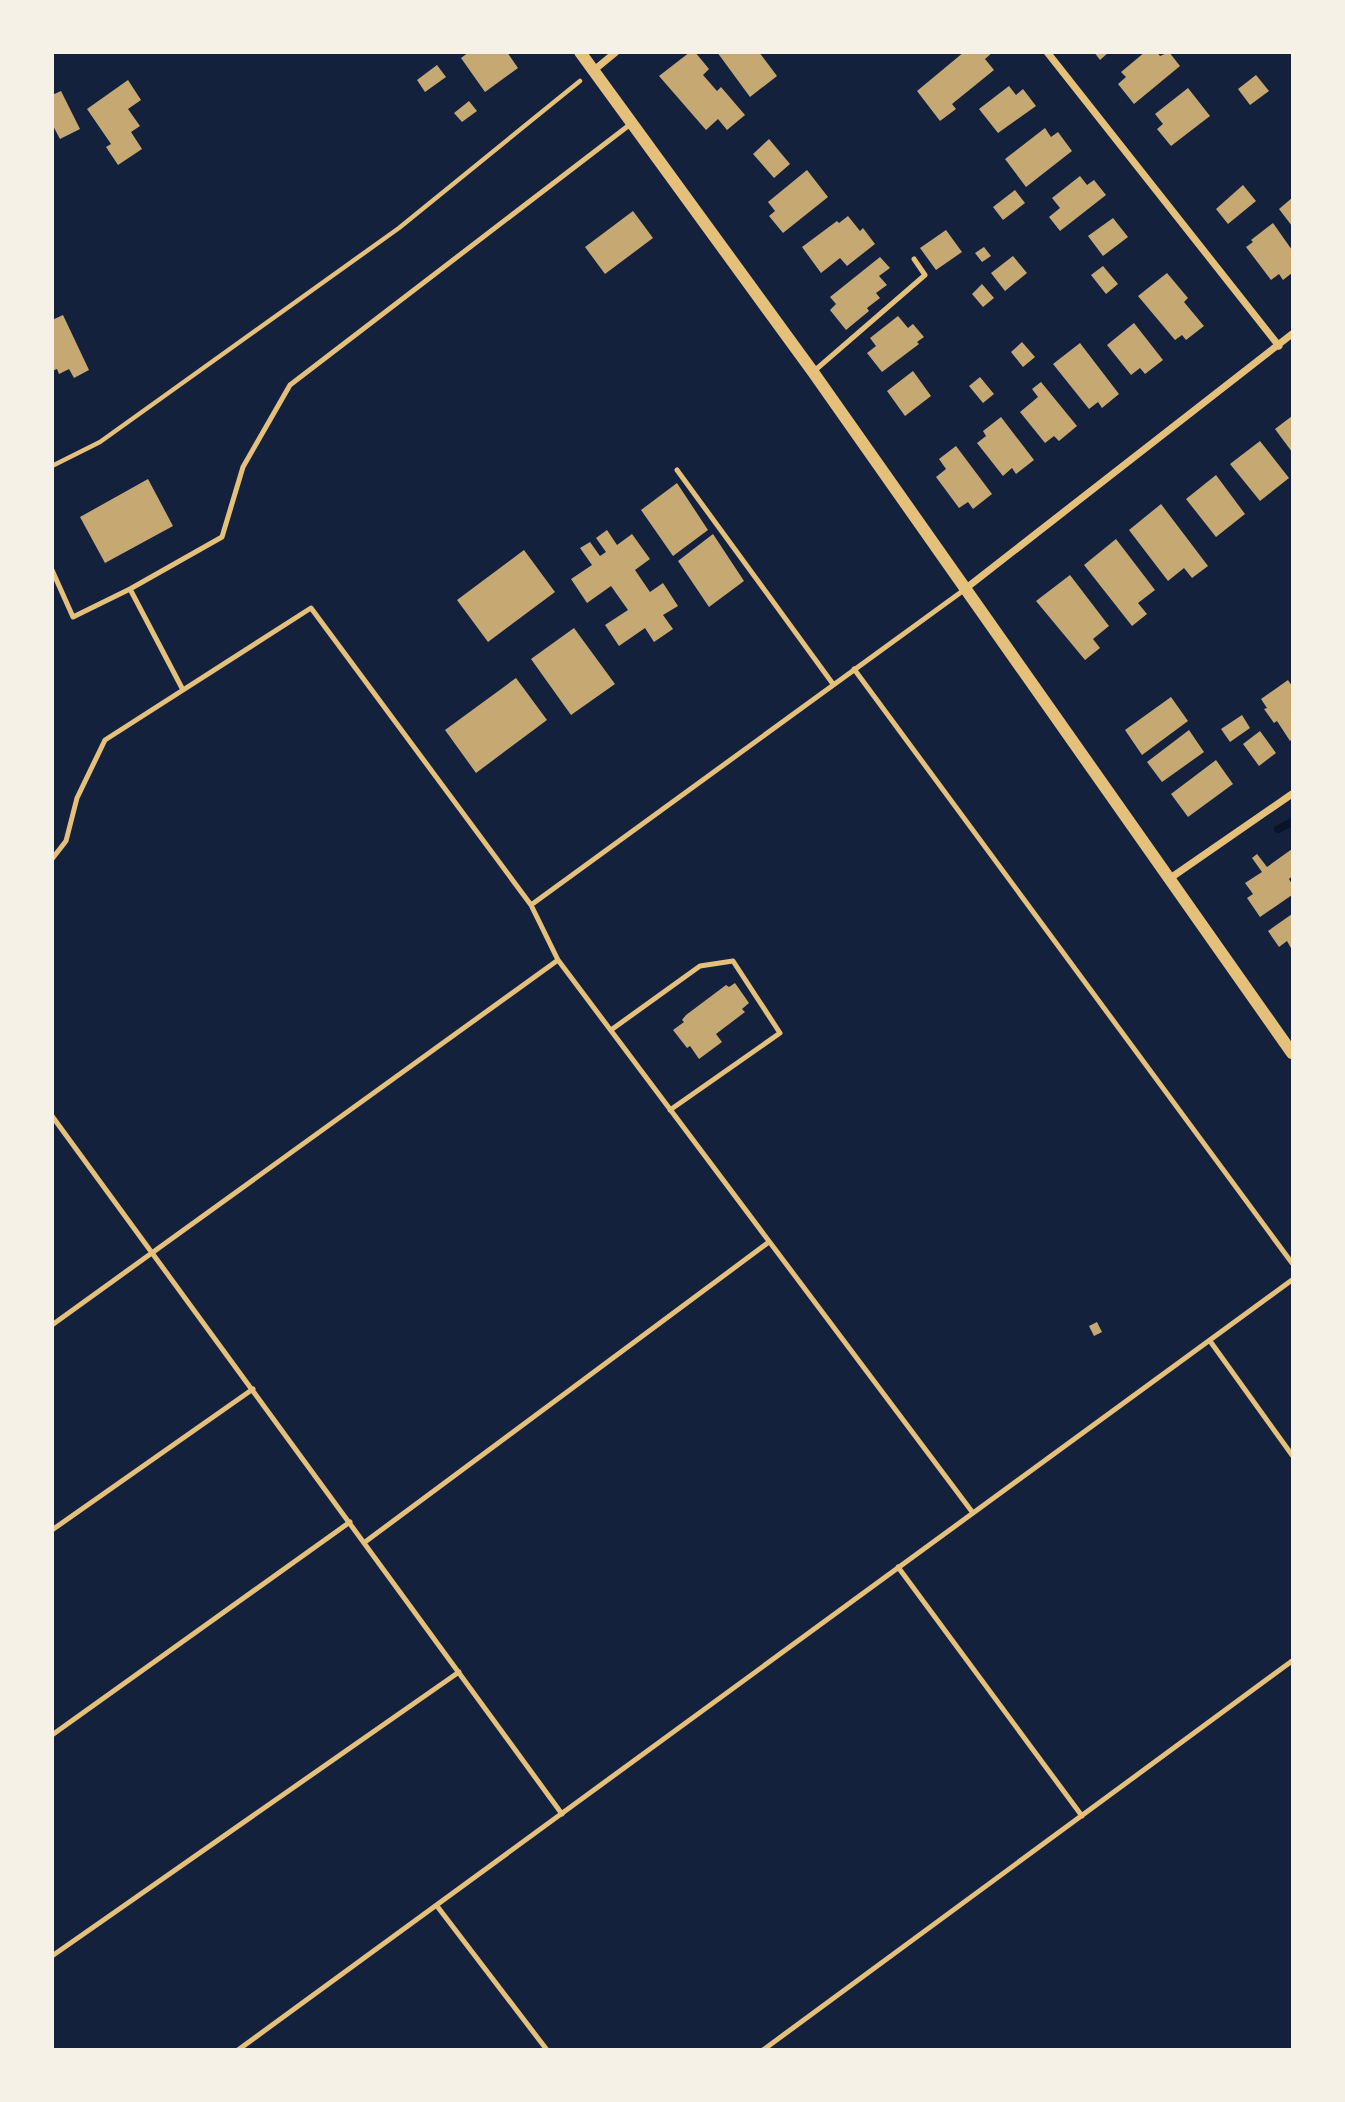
<svg xmlns="http://www.w3.org/2000/svg" width="1345" height="2102" font-family="'Roboto Condensed',sans-serif">
  <style>
    .lines { fill: none; stroke-linecap: round; stroke-linejoin: round }
    .stream { stroke: #0b132b; stroke-width: 8 }
    .building { fill: #c6a872 }
    .path { stroke: #e5c07b; stroke-width: 4.5 }
    .service { stroke: #e5c07b; stroke-width: 5 }
    .minor { stroke: #e5c07b; stroke-width: 7 }
    .tertiary { stroke: #e5c07b; stroke-width: 12 }
  </style>
  <rect width="100%" height="100%" fill="#14213d"/>
  <g class="lines">
    <path class="stream" d="M 1278,829 L 1292,822"/>
  </g>
  <path class="building" d="M 469,52 L 507,52 L 518,68 L 485,92 L 461,58 Z
    M 690,52 L 695,52 L 709,69 L 703,75 L 717,91 L 721,87 L 745,115 L 727,130 L 718,119 L 706,130 L 659,76 Z
    M 717,52 L 759,52 L 777,76 L 750,97 Z
    M 964,52 L 993,52 L 985,59 L 994,70 L 952,104 L 956,109 L 940,121 L 917,91 Z
    M 1094,52 L 1109,52 L 1100,60 Z
    M 1145,52 L 1157,52 L 1160,56 L 1169,52 L 1180,66 L 1134,104 L 1118,84 L 1126,77 L 1121,72 Z
    M 437,65 L 446,77 L 425,92 L 417,80 Z
    M 1256,75 L 1269,91 L 1250,105 L 1238,89 Z
    M 128,80 L 141,100 L 128,109 L 140,126 L 131,132 L 142,149 L 118,165 L 106,147 L 111,144 L 87,109 Z
    M 1009,86 L 1016,95 L 1023,89 L 1036,106 L 998,133 L 979,109 Z
    M 1188,88 L 1210,116 L 1171,146 L 1157,129 L 1163,124 L 1155,114 Z
    M 61,91 L 80,129 L 60,139 L 52,124 L 52,95 Z
    M 469,101 L 477,111 L 462,122 L 454,113 Z
    M 1045,128 L 1051,137 L 1058,132 L 1072,151 L 1026,187 L 1005,159 Z
    M 769,139 L 790,164 L 774,178 L 753,154 Z
    M 807,170 L 828,197 L 783,233 L 769,216 L 775,211 L 768,202 Z
    M 1080,176 L 1087,185 L 1094,180 L 1106,195 L 1060,231 L 1049,217 L 1060,208 L 1052,198 Z
    M 1243,185 L 1256,201 L 1228,224 L 1216,209 Z
    M 1015,190 L 1025,203 L 1003,220 L 993,207 Z
    M 1292,198 L 1292,226 L 1279,209 Z
    M 633,211 L 653,238 L 605,274 L 585,247 Z
    M 848,216 L 860,231 L 863,228 L 875,244 L 847,266 L 840,258 L 821,273 L 802,247 L 837,221 L 839,223 Z
    M 1113,218 L 1128,237 L 1103,256 L 1088,236 Z
    M 1273,223 L 1292,250 L 1292,273 L 1283,280 L 1279,274 L 1271,280 L 1246,247 L 1253,242 L 1251,240 Z
    M 946,230 L 962,252 L 936,270 L 920,248 Z
    M 984,247 L 991,256 L 982,262 L 975,253 Z
    M 1013,256 L 1027,273 L 1005,291 L 991,273 Z
    M 880,257 L 890,268 L 879,276 L 887,285 L 876,293 L 880,298 L 867,308 L 869,311 L 846,330 L 830,310 L 836,304 L 830,297 Z
    M 1103,266 L 1118,284 L 1106,294 L 1091,275 Z
    M 1167,273 L 1188,298 L 1184,302 L 1204,326 L 1186,340 L 1182,335 L 1175,340 L 1138,296 Z
    M 982,284 L 994,298 L 983,307 L 972,294 Z
    M 63,315 L 89,370 L 74,378 L 69,369 L 59,374 L 57,369 L 52,371 L 52,320 Z
    M 898,316 L 908,328 L 913,324 L 924,337 L 917,342 L 919,344 L 882,372 L 867,353 L 876,346 L 870,338 Z
    M 1134,323 L 1163,360 L 1145,374 L 1140,368 L 1131,375 L 1107,345 Z
    M 1022,342 L 1035,357 L 1023,367 L 1011,352 Z
    M 1080,343 L 1119,394 L 1102,408 L 1098,402 L 1089,409 L 1053,364 Z
    M 913,371 L 931,396 L 905,416 L 887,391 Z
    M 980,377 L 994,394 L 983,403 L 969,386 Z
    M 1041,382 L 1077,426 L 1059,441 L 1054,436 L 1045,443 L 1020,412 L 1038,397 L 1032,389 Z
    M 1292,416 L 1292,452 L 1275,429 Z
    M 1001,417 L 1034,460 L 1016,474 L 1012,468 L 1003,476 L 977,443 L 986,436 L 983,431 Z
    M 1260,441 L 1289,478 L 1260,501 L 1230,464 Z
    M 956,446 L 992,494 L 973,509 L 968,502 L 959,508 L 936,477 L 946,469 L 939,459 Z
    M 1216,475 L 1245,514 L 1216,537 L 1186,499 Z
    M 148,479 L 173,526 L 105,563 L 80,517 Z
    M 677,483 L 708,530 L 673,556 L 641,510 Z
    M 1161,504 L 1208,566 L 1192,578 L 1184,568 L 1168,581 L 1129,530 Z
    M 607,530 L 617,545 L 632,534 L 650,559 L 635,570 L 650,592 L 663,583 L 678,606 L 663,615 L 673,629 L 654,642 L 645,628 L 619,646 L 605,625 L 628,610 L 611,586 L 587,603 L 571,579 L 592,565 L 580,548 L 590,542 L 600,556 L 606,552 L 596,538 Z
    M 713,534 L 744,581 L 709,607 L 678,561 Z
    M 1116,539 L 1155,590 L 1138,603 L 1147,614 L 1132,626 L 1084,565 Z
    M 524,550 L 555,592 L 488,642 L 457,600 Z
    M 1070,575 L 1109,626 L 1093,639 L 1100,648 L 1085,660 L 1036,601 Z
    M 574,628 L 615,684 L 571,715 L 531,659 Z
    M 516,678 L 547,720 L 476,773 L 445,730 Z
    M 1288,680 L 1292,686 L 1292,739 L 1290,741 L 1277,721 L 1274,723 L 1264,709 L 1267,708 L 1261,699 Z
    M 1171,697 L 1188,721 L 1142,755 L 1125,730 Z
    M 1242,715 L 1250,728 L 1230,742 L 1221,729 Z
    M 1189,730 L 1204,752 L 1162,782 L 1147,762 Z
    M 1260,731 L 1276,753 L 1259,766 L 1243,744 Z
    M 1216,760 L 1233,784 L 1188,817 L 1171,794 Z
    M 1292,849 L 1292,876 L 1289,879 L 1292,884 L 1292,895 L 1260,917 L 1247,898 L 1253,894 L 1245,883 L 1262,872 L 1252,858 L 1257,854 L 1267,867 Z
    M 1292,914 L 1292,950 L 1287,941 L 1279,947 L 1268,931 Z
    M 735,983 L 749,1003 L 742,1009 L 745,1012 L 716,1034 L 722,1042 L 699,1059 L 690,1046 L 687,1048 L 673,1030 L 684,1022 L 682,1020 L 686,1015 L 726,985 L 729,987 Z
    M 1097,1322 L 1102,1332 L 1094,1336 L 1089,1326 Z"/>
  <g class="lines">
    <path class="path" d="M 52,466 L 100,442 L 399,228 L 580,81"/>
    <path class="service" d="M 813,372 L 925,275 L 914,259
      M 677,470 L 833,684
      M 52,570 L 73,617 L 130,589 L 222,537 L 243,467 L 290,385 L 632,123
      M 130,589 L 183,690
      M 854,669 L 1292,1263
      M 52,859 L 66,841 L 77,798 L 105,740 L 311,608 L 531,905 L 558,960 L 973,1513
      M 531,905 L 964,590
      M 611,1030 L 700,966 L 733,961 L 780,1033 L 670,1110
      M 52,1116 L 562,1814
      M 52,1325 L 558,960
      M 1210,1341 L 1292,1455
      M 52,1530 L 253,1389
      M 365,1542 L 769,1242
      M 898,1567 L 1082,1816
      M 52,1735 L 350,1522
      M 437,1906 L 547,2050
      M 52,1956 L 459,1672
      M 238,2050 L 1292,1280
      M 763,2050 L 1292,1661"/>
    <path class="minor" d="M 1047,52 L 1279,346
      M 593,71 L 616,52
      M 965,589 L 1292,334
      M 1169,879 L 1292,794"/>
    <path class="tertiary" d="M 580,52 L 813,372 L 1292,1053"/>
  </g>
  <rect width="1345" height="2102" fill="none" stroke="#f6f1e7" stroke-width="108"/>
</svg>
